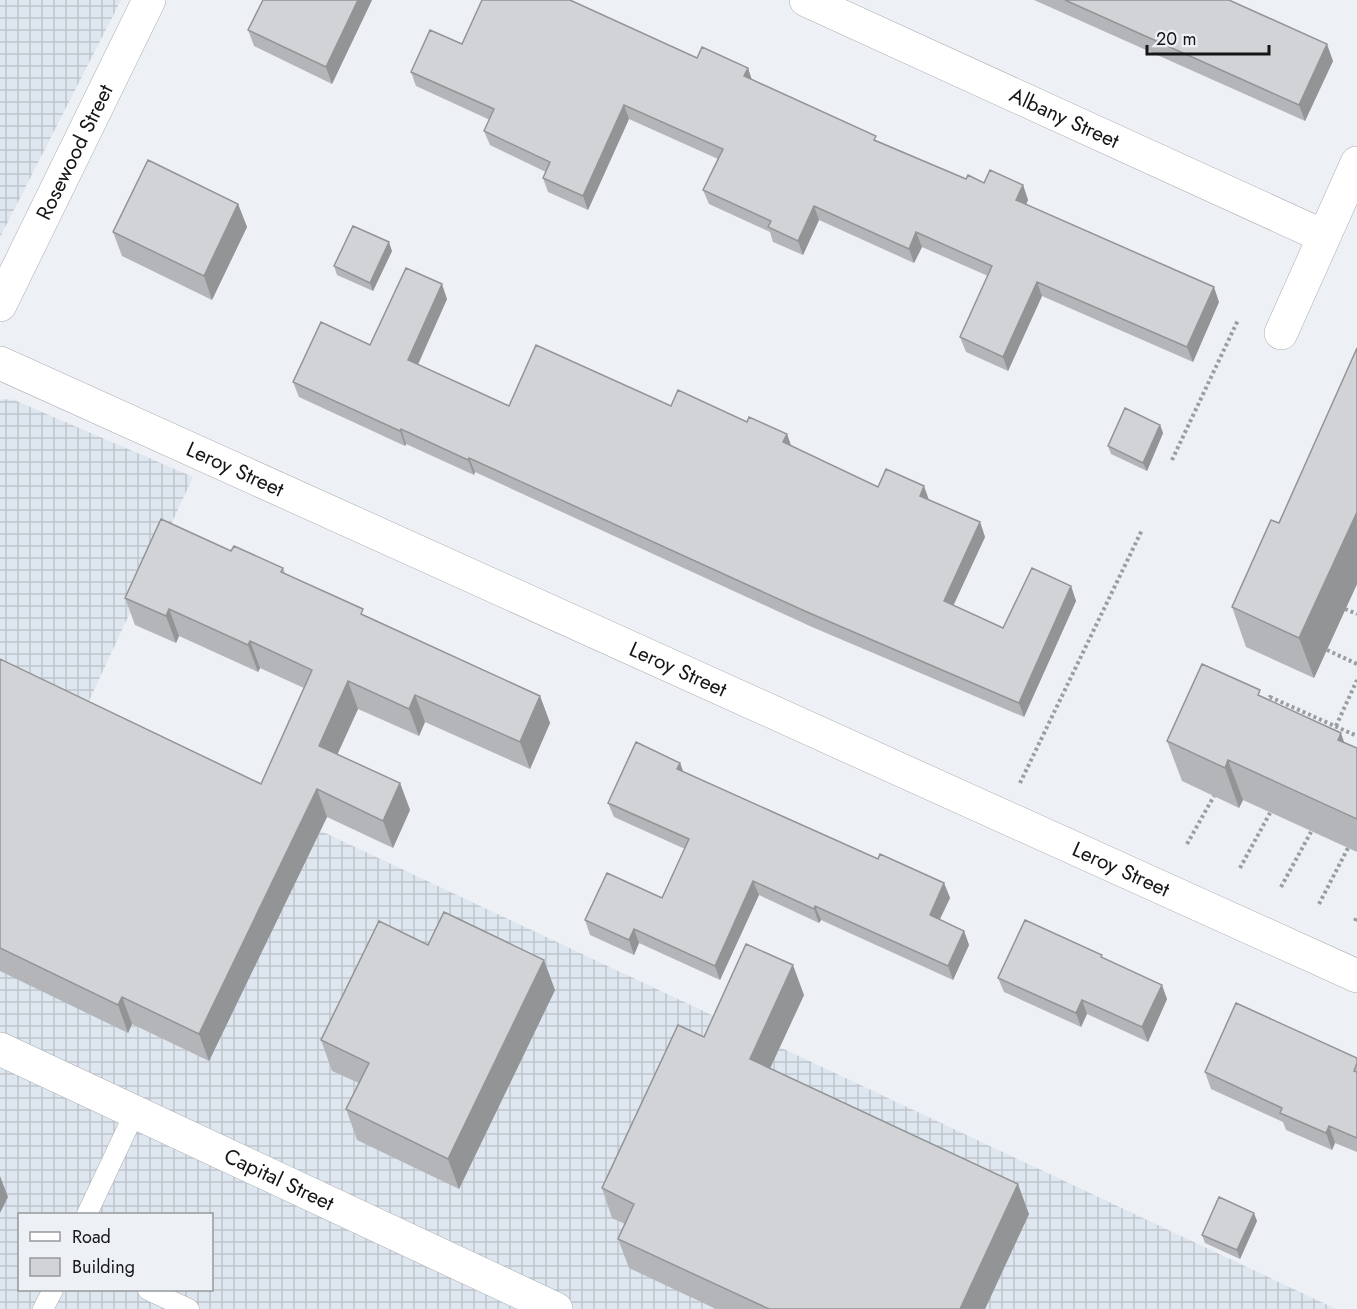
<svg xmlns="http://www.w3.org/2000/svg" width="1357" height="1309" font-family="Jost,sans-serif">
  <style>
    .industrial { fill: url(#industrial-grid); fill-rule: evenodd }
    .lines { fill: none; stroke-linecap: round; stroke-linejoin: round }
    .service-casing { stroke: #acaeb2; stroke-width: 21 }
    .minor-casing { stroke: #acaeb2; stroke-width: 34 }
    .tertiary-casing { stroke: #acaeb2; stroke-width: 34 }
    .path { stroke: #9b9ea0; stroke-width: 4; stroke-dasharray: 3 3; stroke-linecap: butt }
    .service { stroke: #fff; stroke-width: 20 }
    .minor { stroke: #fff; stroke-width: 33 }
    .tertiary { stroke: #fff; stroke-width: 33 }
    .wall { fill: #b4b5b9 }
    .shaded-wall { fill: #929496 }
    .building { fill: #d1d3d7; stroke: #929496; stroke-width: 1.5 }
    .labels { text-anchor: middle; stroke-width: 4.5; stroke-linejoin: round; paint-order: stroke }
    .street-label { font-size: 21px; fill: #151617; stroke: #edf0f4 }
  </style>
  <defs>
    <pattern id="industrial-grid" width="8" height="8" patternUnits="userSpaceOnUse" patternTransform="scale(1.5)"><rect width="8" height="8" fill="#dee6f0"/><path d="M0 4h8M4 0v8" fill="none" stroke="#bec5cd"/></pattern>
  </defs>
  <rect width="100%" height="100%" fill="#edf0f4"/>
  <path class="industrial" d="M 0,0 L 121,0 L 0,237 Z
    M 3,399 L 14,400 L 193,477 L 81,718 L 1336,1309 L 0,1309 L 0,400 ZM 20,1214 L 212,1214 L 212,1290 L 20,1290 Z"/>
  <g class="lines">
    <defs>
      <path id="service" d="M 87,1214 L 135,1112
        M 148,1290 L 189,1309
        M 43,1309 L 53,1290"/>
      <g id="minor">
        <path id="s1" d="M 806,0 L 1323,236"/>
        <path d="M 1281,333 L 1357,163"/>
        <path id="s2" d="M 0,363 L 1357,976"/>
        <path id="s3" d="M 0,1049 L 556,1309"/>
      </g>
      <g id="tertiary">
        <path id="s4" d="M 0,305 L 149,0"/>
      </g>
    </defs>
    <use href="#service" class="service-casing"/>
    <use href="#minor" class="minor-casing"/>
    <use href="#tertiary" class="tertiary-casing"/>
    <path class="path" d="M 1172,460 L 1238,320
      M 1345,609 L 1357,614
      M 1327,650 L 1357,664
      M 1268,703 L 1270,697 L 1357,736
      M 1336,726 L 1357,680
      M 1020,783 L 1142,530
      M 1187,844 L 1214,796
      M 1240,868 L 1270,813
      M 1281,887 L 1311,832
      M 1319,904 L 1348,848
      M 1355,921 L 1357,916"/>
    <use href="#service" class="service"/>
    <use href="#minor" class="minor"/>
    <use href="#tertiary" class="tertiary"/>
  </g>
  <path class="wall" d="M 372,0 L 332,84 L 254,46 L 248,30 Z
    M 1034,0 L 1229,0 L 1333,61 L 1305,121 Z
    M 462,44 L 697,58 L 748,68 L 751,79 L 878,141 L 966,179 L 984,183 L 1023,185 L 1028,200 L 1026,204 L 1219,302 L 1193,362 L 1042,296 L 1008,371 L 966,352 L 960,337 L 988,276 L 922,247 L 914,263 L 819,220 L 803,255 L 773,242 L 770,232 L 709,204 L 703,190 L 718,159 L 629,119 L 588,210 L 548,192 L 543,178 L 546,172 L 490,145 L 484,131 L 490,120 L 416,86 L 411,72 Z
    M 238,204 L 247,227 L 212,300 L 122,256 L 113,232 Z
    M 392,251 L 373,291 L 337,275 L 334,266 Z
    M 447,299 L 418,365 L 509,406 L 671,406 L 747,422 L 787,434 L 791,445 L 878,487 L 929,500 L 980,522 L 985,537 L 953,605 L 1003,628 L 1071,586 L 1076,601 L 1024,717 L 812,627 L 475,472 L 474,475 L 406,444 L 405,446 L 299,397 L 293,382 L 370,345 Z
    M 1357,348 L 1357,584 L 1314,678 L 1246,647 L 1232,607 L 1279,523 Z
    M 1160,425 L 1163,433 L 1147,471 L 1111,454 L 1108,446 Z
    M 231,551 L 283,568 L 285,573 L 366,616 L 540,696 L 550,723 L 530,769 L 425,722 L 419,736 L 358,709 L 337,754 L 400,783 L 410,810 L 393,848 L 327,817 L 209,1061 L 132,1024 L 128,1033 L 0,971 L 0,659 L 261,784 L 304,688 L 260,668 L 258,672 L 179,636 L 176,643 L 135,625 L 125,598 Z
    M 1263,698 L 1344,742 L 1357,748 L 1357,852 L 1243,800 L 1239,808 L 1182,781 L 1167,741 Z
    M 680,763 L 683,771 L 878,859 L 944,883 L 950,898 L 940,919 L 964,931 L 969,945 L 953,980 L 821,920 L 819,923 L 759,895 L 720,980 L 639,943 L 634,955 L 590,935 L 585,920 L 662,898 L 685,849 L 614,817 L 608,803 Z
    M 428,945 L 555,990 L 459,1189 L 357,1140 L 346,1109 L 359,1083 L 332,1071 L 321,1040 Z
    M 1103,958 L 1167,999 L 1148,1042 L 1087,1014 L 1081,1027 L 1004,992 L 998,978 Z
    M 804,995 L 770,1068 L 1029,1214 L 985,1309 L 716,1309 L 629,1268 L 618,1239 L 625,1224 L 612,1218 L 602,1188 L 704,1037 Z
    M 1357,1058 L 1357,1152 L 1335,1143 L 1332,1150 L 1286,1130 L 1283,1122 L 1211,1089 L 1205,1072 Z
    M 1257,1221 L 1240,1259 L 1205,1243 L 1202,1235 Z"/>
  <path class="shaded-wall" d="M 358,0 L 372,0 L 332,84 L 326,67 Z
    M 1327,44 L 1333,61 L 1305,121 L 1299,105 Z
    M 748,68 L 753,83 L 744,76 Z
    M 624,105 L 629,119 L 588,210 L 583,196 Z
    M 1023,185 L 1028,200 L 1022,214 L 1016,200 Z
    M 238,204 L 247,227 L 212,300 L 204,276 Z
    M 814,206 L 819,220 L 803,255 L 798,241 Z
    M 916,232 L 922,247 L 914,263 L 909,249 Z
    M 389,242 L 392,251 L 373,291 L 370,283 Z
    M 1037,282 L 1042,296 L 1008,371 L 1003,357 Z
    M 442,284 L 447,299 L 413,375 L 408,360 Z
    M 1214,287 L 1219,302 L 1193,362 L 1187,347 Z
    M 1160,425 L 1163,433 L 1147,471 L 1143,463 Z
    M 401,429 L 406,444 L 405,446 L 400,431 Z
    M 787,434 L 792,449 L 783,442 Z
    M 469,458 L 475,472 L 474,475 L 468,460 Z
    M 924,486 L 929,500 L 920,496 Z
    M 1357,512 L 1357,584 L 1314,678 L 1299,638 Z
    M 980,522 L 985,537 L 949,615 L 944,601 Z
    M 1071,586 L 1076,601 L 1024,717 L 1019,703 Z
    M 169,609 L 179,636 L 176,643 L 166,616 Z
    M 250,641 L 260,668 L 258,672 L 248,645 Z
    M 348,681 L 358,709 L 329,773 L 319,746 Z
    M 415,695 L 425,722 L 419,736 L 409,709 Z
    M 540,696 L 550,723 L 530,769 L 520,742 Z
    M 1341,733 L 1355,774 L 1338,740 Z
    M 1228,760 L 1243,800 L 1239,808 L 1225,768 Z
    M 680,763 L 685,777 L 677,769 Z
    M 400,783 L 410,810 L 393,848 L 383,821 Z
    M 317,789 L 327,817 L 209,1061 L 199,1034 Z
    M 753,881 L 759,895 L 720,980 L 715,966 Z
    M 944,883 L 950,898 L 935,929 L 930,915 Z
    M 815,906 L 821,920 L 819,923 L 814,909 Z
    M 634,929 L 639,943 L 634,955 L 629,940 Z
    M 964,931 L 969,945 L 953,980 L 948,966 Z
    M 544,960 L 555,990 L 459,1189 L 448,1159 Z
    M 793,965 L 804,995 L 761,1088 L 750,1059 Z
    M 1162,985 L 1167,999 L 1148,1042 L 1142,1027 Z
    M 122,997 L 132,1024 L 128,1033 L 118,1005 Z
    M 1082,1000 L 1087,1014 L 1081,1027 L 1076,1013 Z
    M 1329,1126 L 1335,1143 L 1332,1150 L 1326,1133 Z
    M 0,1176 L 8,1197 L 0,1213 Z
    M 1018,1184 L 1029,1214 L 985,1309 L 960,1309 Z
    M 1254,1213 L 1257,1221 L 1240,1259 L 1237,1250 Z"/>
  <path class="building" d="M 263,0 L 358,0 L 326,67 L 248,30 Z
    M 482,0 L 570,0 L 697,58 L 702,47 L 748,68 L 744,76 L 876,136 L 874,140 L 966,179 L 968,175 L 984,183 L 990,170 L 1023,185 L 1016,200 L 1214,287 L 1187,347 L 1037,282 L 1003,357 L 960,337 L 992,266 L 916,232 L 909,249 L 814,206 L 798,241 L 768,227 L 771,221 L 703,190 L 723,149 L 624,105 L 583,196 L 543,178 L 550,162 L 484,131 L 494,109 L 411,72 L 430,30 L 462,44 Z
    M 1065,0 L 1229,0 L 1327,44 L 1299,105 Z
    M 148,160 L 238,204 L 204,276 L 113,232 Z
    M 353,226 L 389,242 L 370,283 L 334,266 Z
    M 406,268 L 442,284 L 408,360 L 509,406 L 536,345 L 671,406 L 678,390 L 747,422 L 749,417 L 787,434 L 783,442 L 878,487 L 886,469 L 924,486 L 920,496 L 980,522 L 944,601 L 1003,628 L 1032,568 L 1071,586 L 1019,703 L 807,612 L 469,458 L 468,460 L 401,429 L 400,431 L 293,382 L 321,322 L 370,345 Z
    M 1357,348 L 1357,512 L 1299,638 L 1232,607 L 1271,520 L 1279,523 Z
    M 1125,408 L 1160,425 L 1143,463 L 1108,446 Z
    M 161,519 L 231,551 L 234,546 L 283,568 L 281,572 L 363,609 L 361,614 L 540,696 L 520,742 L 415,695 L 409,709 L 348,681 L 319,746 L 400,783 L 383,821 L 317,789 L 199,1034 L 122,997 L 118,1005 L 0,948 L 0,659 L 261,784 L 312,670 L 250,641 L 248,645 L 169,609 L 166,616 L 125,598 Z
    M 1202,664 L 1260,690 L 1258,695 L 1341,733 L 1338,740 L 1357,748 L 1357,819 L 1228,760 L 1225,768 L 1167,741 Z
    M 636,742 L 680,763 L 677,769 L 878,859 L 880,854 L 944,883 L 930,915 L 964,931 L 948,966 L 815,906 L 814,909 L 753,881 L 715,966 L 634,929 L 629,940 L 585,920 L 607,873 L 662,898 L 689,839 L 608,803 Z
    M 444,912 L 544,960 L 448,1159 L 346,1109 L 369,1063 L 321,1040 L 379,921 L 428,945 Z
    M 1025,920 L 1102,955 L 1101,957 L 1162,985 L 1142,1027 L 1082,1000 L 1076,1013 L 998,978 Z
    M 746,944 L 793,965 L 750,1059 L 1018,1184 L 960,1309 L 769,1309 L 618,1239 L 634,1204 L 602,1188 L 678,1025 L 704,1037 Z
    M 1236,1003 L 1357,1058 L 1357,1063 L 1354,1071 L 1357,1072 L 1357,1138 L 1329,1126 L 1326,1133 L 1280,1113 L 1282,1108 L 1205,1072 Z
    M 1219,1197 L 1254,1213 L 1237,1250 L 1202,1235 Z"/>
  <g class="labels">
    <g class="street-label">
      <text dy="7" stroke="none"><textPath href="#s1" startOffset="284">Albany Street</textPath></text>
      <text dy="7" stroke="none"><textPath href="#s4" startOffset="170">Rosewood Street</textPath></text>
      <text dy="7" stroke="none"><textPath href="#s2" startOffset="258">Leroy Street</textPath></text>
      <text dy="7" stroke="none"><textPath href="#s2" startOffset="744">Leroy Street</textPath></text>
      <text dy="7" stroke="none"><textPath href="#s2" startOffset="1230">Leroy Street</textPath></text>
      <text dy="7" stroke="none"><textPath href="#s3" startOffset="308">Capital Street</textPath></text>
    </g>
  </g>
  <rect x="18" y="1213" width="195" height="78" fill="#edf0f4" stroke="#97999c" stroke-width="1.5"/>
  <rect x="30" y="1232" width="30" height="9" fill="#ffffff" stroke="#97999c" stroke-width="1.5"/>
  <text x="72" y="1243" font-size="18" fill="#151617">Road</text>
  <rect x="30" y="1258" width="30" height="18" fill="#d1d3d7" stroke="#97999c" stroke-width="1.5"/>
  <text x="72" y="1273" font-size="18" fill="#151617">Building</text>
  <path d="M1147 45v9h122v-9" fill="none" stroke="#151617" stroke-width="3"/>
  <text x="1156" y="45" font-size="18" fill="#151617" stroke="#edf0f4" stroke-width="4.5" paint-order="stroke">20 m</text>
</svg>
